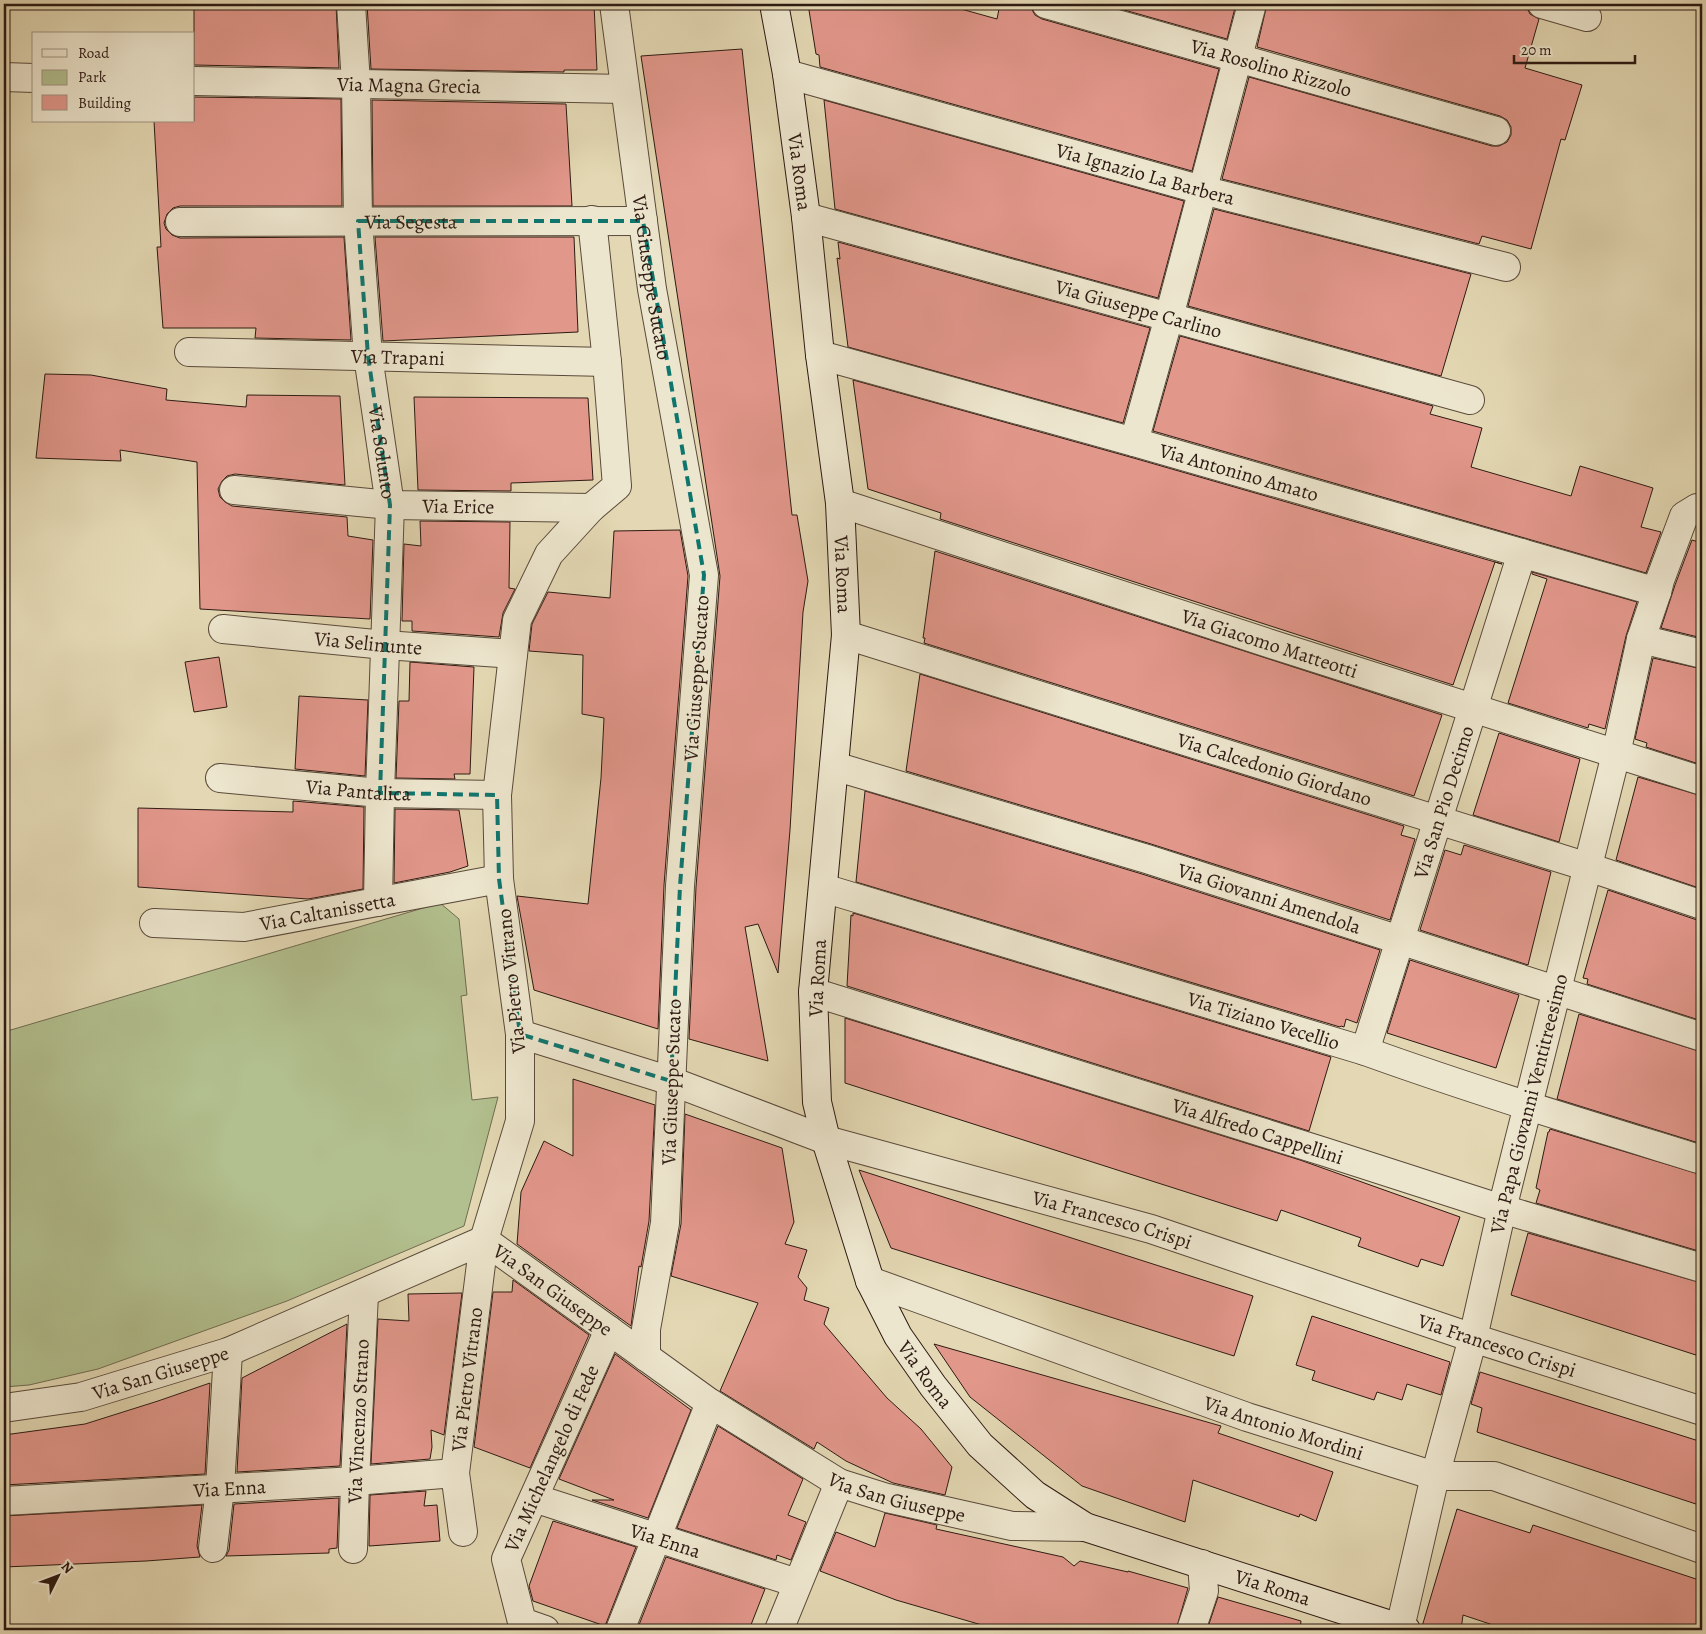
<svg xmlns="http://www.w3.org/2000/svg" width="1706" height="1634" font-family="Alegreya,serif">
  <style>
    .green { fill: #b2bf8e; stroke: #706c50 }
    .building { fill: #e2978b; stroke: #2d1a13 }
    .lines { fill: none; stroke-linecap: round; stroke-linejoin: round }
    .street-casing { stroke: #5a4a3b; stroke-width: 30 }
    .secondary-casing { stroke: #2d1a13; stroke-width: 30 }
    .street { stroke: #ede6ce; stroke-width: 28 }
    .secondary { stroke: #ede6ce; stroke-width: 28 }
    .marked { fill: none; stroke: #0f766e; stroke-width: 4; stroke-dasharray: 10 6; stroke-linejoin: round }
    .labels { text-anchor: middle; stroke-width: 4; stroke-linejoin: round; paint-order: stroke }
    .street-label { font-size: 20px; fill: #2d1a13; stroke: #ede6ce }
  </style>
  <rect width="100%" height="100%" fill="#e3d8b3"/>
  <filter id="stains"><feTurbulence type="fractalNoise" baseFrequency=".004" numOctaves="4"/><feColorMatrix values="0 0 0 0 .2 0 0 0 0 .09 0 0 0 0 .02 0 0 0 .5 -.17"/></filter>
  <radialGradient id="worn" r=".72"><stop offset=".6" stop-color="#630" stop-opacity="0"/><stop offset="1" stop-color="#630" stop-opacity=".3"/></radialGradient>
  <path class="green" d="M 440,903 L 459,919 L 467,995 L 461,996 L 472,1100 L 498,1097 L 464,1226 L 287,1301 L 98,1369 L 29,1385 L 4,1387 L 4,1032 Z"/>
  <path class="building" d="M 194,4 L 336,4 L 339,68 L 194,65 Z
    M 367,4 L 594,4 L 597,70 L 564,70 L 564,72 L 371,69 Z
    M 808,4 L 943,4 L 997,19 L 1000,4 L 1031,4 L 1031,8 L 1035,15 L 1042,19 L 1219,69 L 1192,171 L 820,67 L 819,55 L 816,54 Z
    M 1103,4 L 1236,4 L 1227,39 Z
    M 1267,4 L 1527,4 L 1527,8 L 1530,14 L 1539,19 L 1525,68 L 1582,85 L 1565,140 L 1561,139 L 1531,249 L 1482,236 L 1479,244 L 1222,179 L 1249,77 L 1492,146 L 1499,146 L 1507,142 L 1511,135 L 1511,127 L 1507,120 L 1500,116 L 1257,47 Z
    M 742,49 L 792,515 L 797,515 L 808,581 L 803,612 L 790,830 L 778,973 L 758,924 L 745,927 L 768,1061 L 689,1039 L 696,887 L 720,576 L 641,56 Z
    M 194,97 L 341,99 L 342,206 L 180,206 L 173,208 L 167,214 L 164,223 L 166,229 L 172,235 L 180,238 L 344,237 L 351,340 L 255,338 L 256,328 L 163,328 L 157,247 L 161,247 L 154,121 L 194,121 Z
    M 372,100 L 566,104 L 572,206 L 373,206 Z
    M 824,100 L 1184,201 L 1158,298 L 835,209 Z
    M 1214,209 L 1471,274 L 1441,376 L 1188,306 Z
    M 375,237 L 574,237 L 578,332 L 383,341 Z
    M 838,242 L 1150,328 L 1123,423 L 848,347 L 837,258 L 840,259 Z
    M 1180,336 L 1433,406 L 1430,414 L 1482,428 L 1471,467 L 1571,496 L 1580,466 L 1653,488 L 1641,527 L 1661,532 L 1646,573 L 1153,431 Z
    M 45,374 L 91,375 L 167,389 L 166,400 L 246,407 L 247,395 L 340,396 L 345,485 L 235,474 L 227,476 L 222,481 L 218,489 L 220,497 L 225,502 L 232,506 L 347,517 L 348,536 L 373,540 L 370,619 L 200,609 L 197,462 L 120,450 L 121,461 L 36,458 Z
    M 853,380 L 1130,457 L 1502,564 L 1495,562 L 1453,685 L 940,519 L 941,513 L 868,489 Z
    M 414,397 L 588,398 L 593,480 L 511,483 L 511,491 L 418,490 Z
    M 420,521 L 510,522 L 509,588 L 515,589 L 503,613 L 499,637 L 412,631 L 412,621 L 402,621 L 404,544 L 421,546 Z
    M 680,530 L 688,576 L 664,885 L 658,1029 L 534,990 L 517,896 L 588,904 L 601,778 L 604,718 L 582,714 L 583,655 L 529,651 L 532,624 L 548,592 L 610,598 L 614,531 Z
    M 1692,540 L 1702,543 L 1702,638 L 1661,628 L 1675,585 Z
    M 935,551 L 1442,715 L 1414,796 L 924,643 L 925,638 L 923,638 Z
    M 1532,572 L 1637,602 L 1626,636 L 1605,729 L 1589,724 L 1588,728 L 1508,703 L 1547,579 L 1532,574 Z
    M 219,657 L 227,707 L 194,712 L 185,662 Z
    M 1653,658 L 1702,669 L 1702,765 L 1646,747 L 1647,743 L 1635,739 Z
    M 410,662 L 474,667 L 470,774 L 454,774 L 455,779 L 396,778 L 399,701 L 409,701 Z
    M 920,674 L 1404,826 L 1401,835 L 1415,839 L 1390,920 L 1151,844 L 906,771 Z
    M 299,696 L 368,700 L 365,776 L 295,769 Z
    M 1499,733 L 1580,759 L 1559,842 L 1473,815 Z
    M 1638,777 L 1702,796 L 1702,889 L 1616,860 Z
    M 865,791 L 1142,874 L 1380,950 L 1357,1023 L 1346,1019 L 1344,1027 L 1341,1026 L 1340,1027 L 856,882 Z
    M 293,801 L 364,807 L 363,889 L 308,899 L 138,887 L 138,808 L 293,812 Z
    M 395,809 L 459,810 L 468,866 L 450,872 L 394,883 Z
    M 1464,845 L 1551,872 L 1528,965 L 1420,930 L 1445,850 L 1461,855 Z
    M 1608,890 L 1697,920 L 1702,920 L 1702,1021 L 1587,984 L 1588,979 L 1583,978 Z
    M 853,913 L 1331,1057 L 1309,1131 L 847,986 L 851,915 L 853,916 Z
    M 1410,960 L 1519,995 L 1496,1068 L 1387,1033 Z
    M 1579,1014 L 1702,1052 L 1702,1144 L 1557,1099 Z
    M 845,1018 L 1300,1160 L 1460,1217 L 1443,1266 L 1421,1259 L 1418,1267 L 1358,1246 L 1361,1238 L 1281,1210 L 1277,1221 L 845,1083 Z
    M 573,1079 L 655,1105 L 649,1221 L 641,1267 L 639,1266 L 631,1326 L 517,1244 L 521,1192 L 544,1141 L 573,1156 Z
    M 685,1114 L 782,1148 L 794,1222 L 785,1244 L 807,1250 L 798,1277 L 807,1288 L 804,1300 L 829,1308 L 824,1324 L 887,1398 L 921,1429 L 952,1467 L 945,1495 L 893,1483 L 846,1461 L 817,1442 L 814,1449 L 720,1391 L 758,1303 L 671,1276 L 681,1224 Z
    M 1550,1129 L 1702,1175 L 1702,1252 L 1536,1203 L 1540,1190 L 1536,1188 L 1548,1132 L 1549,1132 Z
    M 859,1170 L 1253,1296 L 1234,1356 L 891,1248 Z
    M 1528,1233 L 1702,1283 L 1702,1357 L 1511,1295 Z
    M 513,1280 L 589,1335 L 530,1468 L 474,1447 L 493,1292 L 512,1292 Z
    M 462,1293 L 444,1435 L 431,1430 L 432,1447 L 430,1459 L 371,1464 L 378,1319 L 409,1321 L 408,1294 Z
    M 1312,1316 L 1450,1362 L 1441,1395 L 1407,1384 L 1402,1400 L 1377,1392 L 1374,1400 L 1312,1380 L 1315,1371 L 1296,1365 Z
    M 347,1324 L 340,1466 L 237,1472 L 242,1378 Z
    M 934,1344 L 1221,1426 L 1218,1433 L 1333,1472 L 1316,1521 L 1300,1514 L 1299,1517 L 1193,1480 L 1185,1522 L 1082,1486 L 970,1397 Z
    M 615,1354 L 691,1410 L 648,1518 L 592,1500 L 614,1500 L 559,1479 Z
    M 1480,1372 L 1702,1442 L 1702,1506 L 1477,1432 L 1482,1408 L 1471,1404 Z
    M 210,1383 L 205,1474 L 4,1485 L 4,1435 L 85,1424 L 158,1401 Z
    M 718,1426 L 803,1479 L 788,1515 L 806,1522 L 791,1560 L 777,1555 L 776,1560 L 677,1528 Z
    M 426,1491 L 424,1506 L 437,1505 L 440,1541 L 369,1546 L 370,1495 Z
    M 339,1498 L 337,1548 L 329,1549 L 329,1553 L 226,1556 L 229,1550 L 234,1504 Z
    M 202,1505 L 197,1546 L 200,1557 L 146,1561 L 4,1567 L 4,1516 Z
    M 1457,1509 L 1530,1533 L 1533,1525 L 1702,1581 L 1702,1630 L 1508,1630 L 1463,1615 L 1461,1630 L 1421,1630 Z
    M 885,1513 L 937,1525 L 936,1529 L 1063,1557 L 1074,1566 L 1080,1561 L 1128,1572 L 1128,1571 L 1188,1588 L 1176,1630 L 999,1630 L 896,1600 L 820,1571 L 836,1532 L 875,1547 Z
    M 553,1521 L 636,1547 L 605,1626 L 533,1601 L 529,1586 Z
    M 666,1557 L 765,1589 L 749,1630 L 637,1630 Z
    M 1218,1597 L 1301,1621 L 1300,1630 L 1207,1630 Z"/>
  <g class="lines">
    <defs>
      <g id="street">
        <path id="s1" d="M 351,4 L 356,84 L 358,221 L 368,356 L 390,505 L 380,793 L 378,902"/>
        <path id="s2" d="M 614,4 L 652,289 L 704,575 L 680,886 L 665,1223 L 646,1329 L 646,1357"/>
        <path id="s3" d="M 1046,4 L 1496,131"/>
        <path d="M 1542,4 L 1587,17"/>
        <path id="s4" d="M 787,74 L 1202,190 L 1506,267"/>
        <path d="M 4,77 L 34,78"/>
        <path id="s5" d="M 194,81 L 625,89"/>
        <path id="s6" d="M 806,217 L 1470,400"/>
        <path id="s7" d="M 180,222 L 643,221"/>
        <path id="s8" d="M 189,352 L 607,362"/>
        <path id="s9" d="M 820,355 L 1134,442 L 1657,592"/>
        <path d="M 1134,442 L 1169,317 L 1252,4"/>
        <path id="s10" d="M 234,490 L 390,505 L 591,508 L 617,486 L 607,362 L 592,220"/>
        <path id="s11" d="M 840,503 L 1271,644 L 1702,781"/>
        <path id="s12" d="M 223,629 L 385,645 L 513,654"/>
        <path id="s13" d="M 846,635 L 1588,867 L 1702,905"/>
        <path d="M 1641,639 L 1702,654"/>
        <path id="s14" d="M 834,766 L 1147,859 L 1702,1037"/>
        <path id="s15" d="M 220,778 L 380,793 L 497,795"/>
        <path id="s16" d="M 823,888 L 1365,1051 C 1476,1091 1589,1125 1702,1160"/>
        <path id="s17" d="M 154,923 L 244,927 L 499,879"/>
        <path id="s18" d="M 813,992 L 1325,1152 L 1502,1209 L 1702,1268"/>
        <path id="s19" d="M 520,1034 L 671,1081 L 826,1140 L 1151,1229 L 1473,1338 L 1702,1411"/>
        <path id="s20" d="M 1365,1051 L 1522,553"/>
        <path id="s21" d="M 870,1281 L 1247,1417 L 1435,1476 L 1494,1476 L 1702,1549"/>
        <path id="s22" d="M 4,1408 L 81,1397 L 228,1352 L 484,1240 L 710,1403 L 839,1483 L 887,1498 L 1012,1526 L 1085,1527"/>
        <path id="s23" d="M 534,1498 L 797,1583"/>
        <path id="s24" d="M 4,1501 L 355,1481 L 455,1473"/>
        <path id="s25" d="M 463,1532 L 455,1473 L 484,1240 L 520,1121 L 520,1034 L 499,879 L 497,795 L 517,620 L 549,554 L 591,508"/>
        <path d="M 213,1548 L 220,1488 L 228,1352"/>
        <path id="s26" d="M 353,1549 L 355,1481 L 364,1294"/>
        <path id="s27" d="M 1400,1628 L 1435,1476 L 1473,1338 L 1502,1209 L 1616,754 L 1641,639 L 1657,592 L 1660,580 L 1684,516 L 1697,508 L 1702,509"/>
        <path id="s28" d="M 545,1630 L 522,1622 L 506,1559 L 609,1330"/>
        <path d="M 620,1630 L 710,1403"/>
        <path d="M 779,1630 L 839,1483"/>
        <path d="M 1191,1630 L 1204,1591 L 1202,1564"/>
      </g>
      <g id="secondary">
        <path id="s29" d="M 774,4 L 787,74 L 806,217 L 820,355 L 840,503 L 846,635 L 813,992 L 817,1102 L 826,1140 L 870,1281 L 898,1336 L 933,1386 L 980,1445 L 1035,1495 L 1085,1527 L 1406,1630"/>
      </g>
    </defs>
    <use href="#street" class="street-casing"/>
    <use href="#secondary" class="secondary-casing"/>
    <use href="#street" class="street"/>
    <use href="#secondary" class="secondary"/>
  </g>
  <path class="marked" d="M 358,221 L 643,221 L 704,575 L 680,886 L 671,1081 L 520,1034 L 499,879 L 497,795 L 380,793 L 390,505 L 368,356 Z"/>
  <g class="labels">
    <g class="street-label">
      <text dy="7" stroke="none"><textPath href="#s3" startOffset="234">Via Rosolino Rizzolo</textPath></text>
      <text dy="7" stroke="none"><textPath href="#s5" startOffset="215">Via Magna Grecia</textPath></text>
      <text dy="7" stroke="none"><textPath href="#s29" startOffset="170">Via Roma</textPath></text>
      <text dy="7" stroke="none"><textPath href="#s4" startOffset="372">Via Ignazio La Barbera</textPath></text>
      <text dy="7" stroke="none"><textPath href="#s7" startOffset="231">Via Segesta</textPath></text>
      <text dy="7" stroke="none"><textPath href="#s2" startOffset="276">Via Giuseppe Sucato</textPath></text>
      <text dy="7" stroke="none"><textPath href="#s6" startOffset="345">Via Giuseppe Carlino</textPath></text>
      <text dy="7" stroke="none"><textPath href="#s8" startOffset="209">Via Trapani</textPath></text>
      <text dy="7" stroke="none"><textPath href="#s1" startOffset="450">Via Solunto</textPath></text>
      <text dy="7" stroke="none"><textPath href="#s9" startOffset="435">Via Antonino Amato</textPath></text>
      <text dy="7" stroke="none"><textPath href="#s10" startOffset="225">Via Erice</textPath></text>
      <text dy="7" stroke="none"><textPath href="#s29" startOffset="575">Via Roma</textPath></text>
      <text dy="7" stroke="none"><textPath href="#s12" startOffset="146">Via Selinunte</textPath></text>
      <text dy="7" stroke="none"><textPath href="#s11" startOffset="452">Via Giacomo Matteotti</textPath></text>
      <text transform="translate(696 678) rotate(-86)" y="7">Via Giuseppe Sucato</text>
      <text dy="7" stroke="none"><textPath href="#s13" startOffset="449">Via Calcedonio Giordano</textPath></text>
      <text dy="7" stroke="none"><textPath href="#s15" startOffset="139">Via Pantalica</textPath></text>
      <text dy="7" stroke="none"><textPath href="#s20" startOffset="261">Via San Pio Decimo</textPath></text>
      <text dy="7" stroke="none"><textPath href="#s14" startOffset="455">Via Giovanni Amendola</textPath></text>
      <text dy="7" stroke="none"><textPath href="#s17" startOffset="175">Via Caltanissetta</textPath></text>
      <text transform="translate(817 978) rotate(-87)" y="7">Via Roma</text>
      <text transform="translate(511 981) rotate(-96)" y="7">Via Pietro Vitrano</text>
      <text dy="7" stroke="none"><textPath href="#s16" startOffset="460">Via Tiziano Vecellio</textPath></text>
      <text transform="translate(671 1082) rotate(-88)" y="7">Via Giuseppe Sucato</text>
      <text dy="7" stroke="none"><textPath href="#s27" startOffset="540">Via Papa Giovanni Ventitreesimo</textPath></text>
      <text dy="7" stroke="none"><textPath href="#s18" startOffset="466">Via Alfredo Cappellini</textPath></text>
      <text dy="7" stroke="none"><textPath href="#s19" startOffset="621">Via Francesco Crispi</textPath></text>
      <text dy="7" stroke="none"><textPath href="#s22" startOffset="596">Via San Giuseppe</textPath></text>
      <text dy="7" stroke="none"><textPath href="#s19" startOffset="1026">Via Francesco Crispi</textPath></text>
      <text dy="7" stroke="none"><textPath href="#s22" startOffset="161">Via San Giuseppe</textPath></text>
      <text dy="7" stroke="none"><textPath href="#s29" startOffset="1400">Via Roma</textPath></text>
      <text dy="7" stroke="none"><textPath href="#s25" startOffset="154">Via Pietro Vitrano</textPath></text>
      <text dy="7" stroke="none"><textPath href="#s26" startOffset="128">Via Vincenzo Strano</textPath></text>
      <text dy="7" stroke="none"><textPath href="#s21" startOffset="439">Via Antonio Mordini</textPath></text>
      <text dy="7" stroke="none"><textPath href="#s28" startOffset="200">Via Michelangelo di Fede</textPath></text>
      <text dy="7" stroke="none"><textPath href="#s24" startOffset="226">Via Enna</textPath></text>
      <text dy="7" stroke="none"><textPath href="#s22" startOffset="1001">Via San Giuseppe</textPath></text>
      <text dy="7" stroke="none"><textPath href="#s23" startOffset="138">Via Enna</textPath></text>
      <text dy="7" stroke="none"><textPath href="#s29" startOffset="1820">Via Roma</textPath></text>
    </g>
  </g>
  <rect width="1706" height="1634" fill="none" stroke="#e3d8b3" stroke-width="20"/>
  <rect x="5" y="5" width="1696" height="1624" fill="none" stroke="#2d1a13" stroke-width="2.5"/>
  <rect x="10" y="10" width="1686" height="1614" fill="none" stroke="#2d1a13"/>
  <rect x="32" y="32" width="162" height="90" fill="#ede6ce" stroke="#a09483"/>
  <rect x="42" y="49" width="25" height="8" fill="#ede6ce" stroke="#a09483"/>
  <text x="78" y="58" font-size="15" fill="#2d1a13">Road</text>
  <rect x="42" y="70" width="25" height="15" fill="#b2bf8e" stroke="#a09483"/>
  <text x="78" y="82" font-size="15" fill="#2d1a13">Park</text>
  <rect x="42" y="95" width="25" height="15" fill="#e2978b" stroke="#a09483"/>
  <text x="78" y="108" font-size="15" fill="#2d1a13">Building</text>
  <g transform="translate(58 1576) rotate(48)" stroke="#ede6ce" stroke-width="4" paint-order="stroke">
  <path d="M0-4L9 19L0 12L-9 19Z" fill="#2d1a13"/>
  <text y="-8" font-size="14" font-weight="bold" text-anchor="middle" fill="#2d1a13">N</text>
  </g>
  <path d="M1514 55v8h121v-8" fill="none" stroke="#2d1a13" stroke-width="2.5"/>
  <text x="1521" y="55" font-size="15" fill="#2d1a13" stroke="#ede6ce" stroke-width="4" paint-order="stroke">20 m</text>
  <rect width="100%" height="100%" filter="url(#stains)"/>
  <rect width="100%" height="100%" fill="url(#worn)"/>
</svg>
